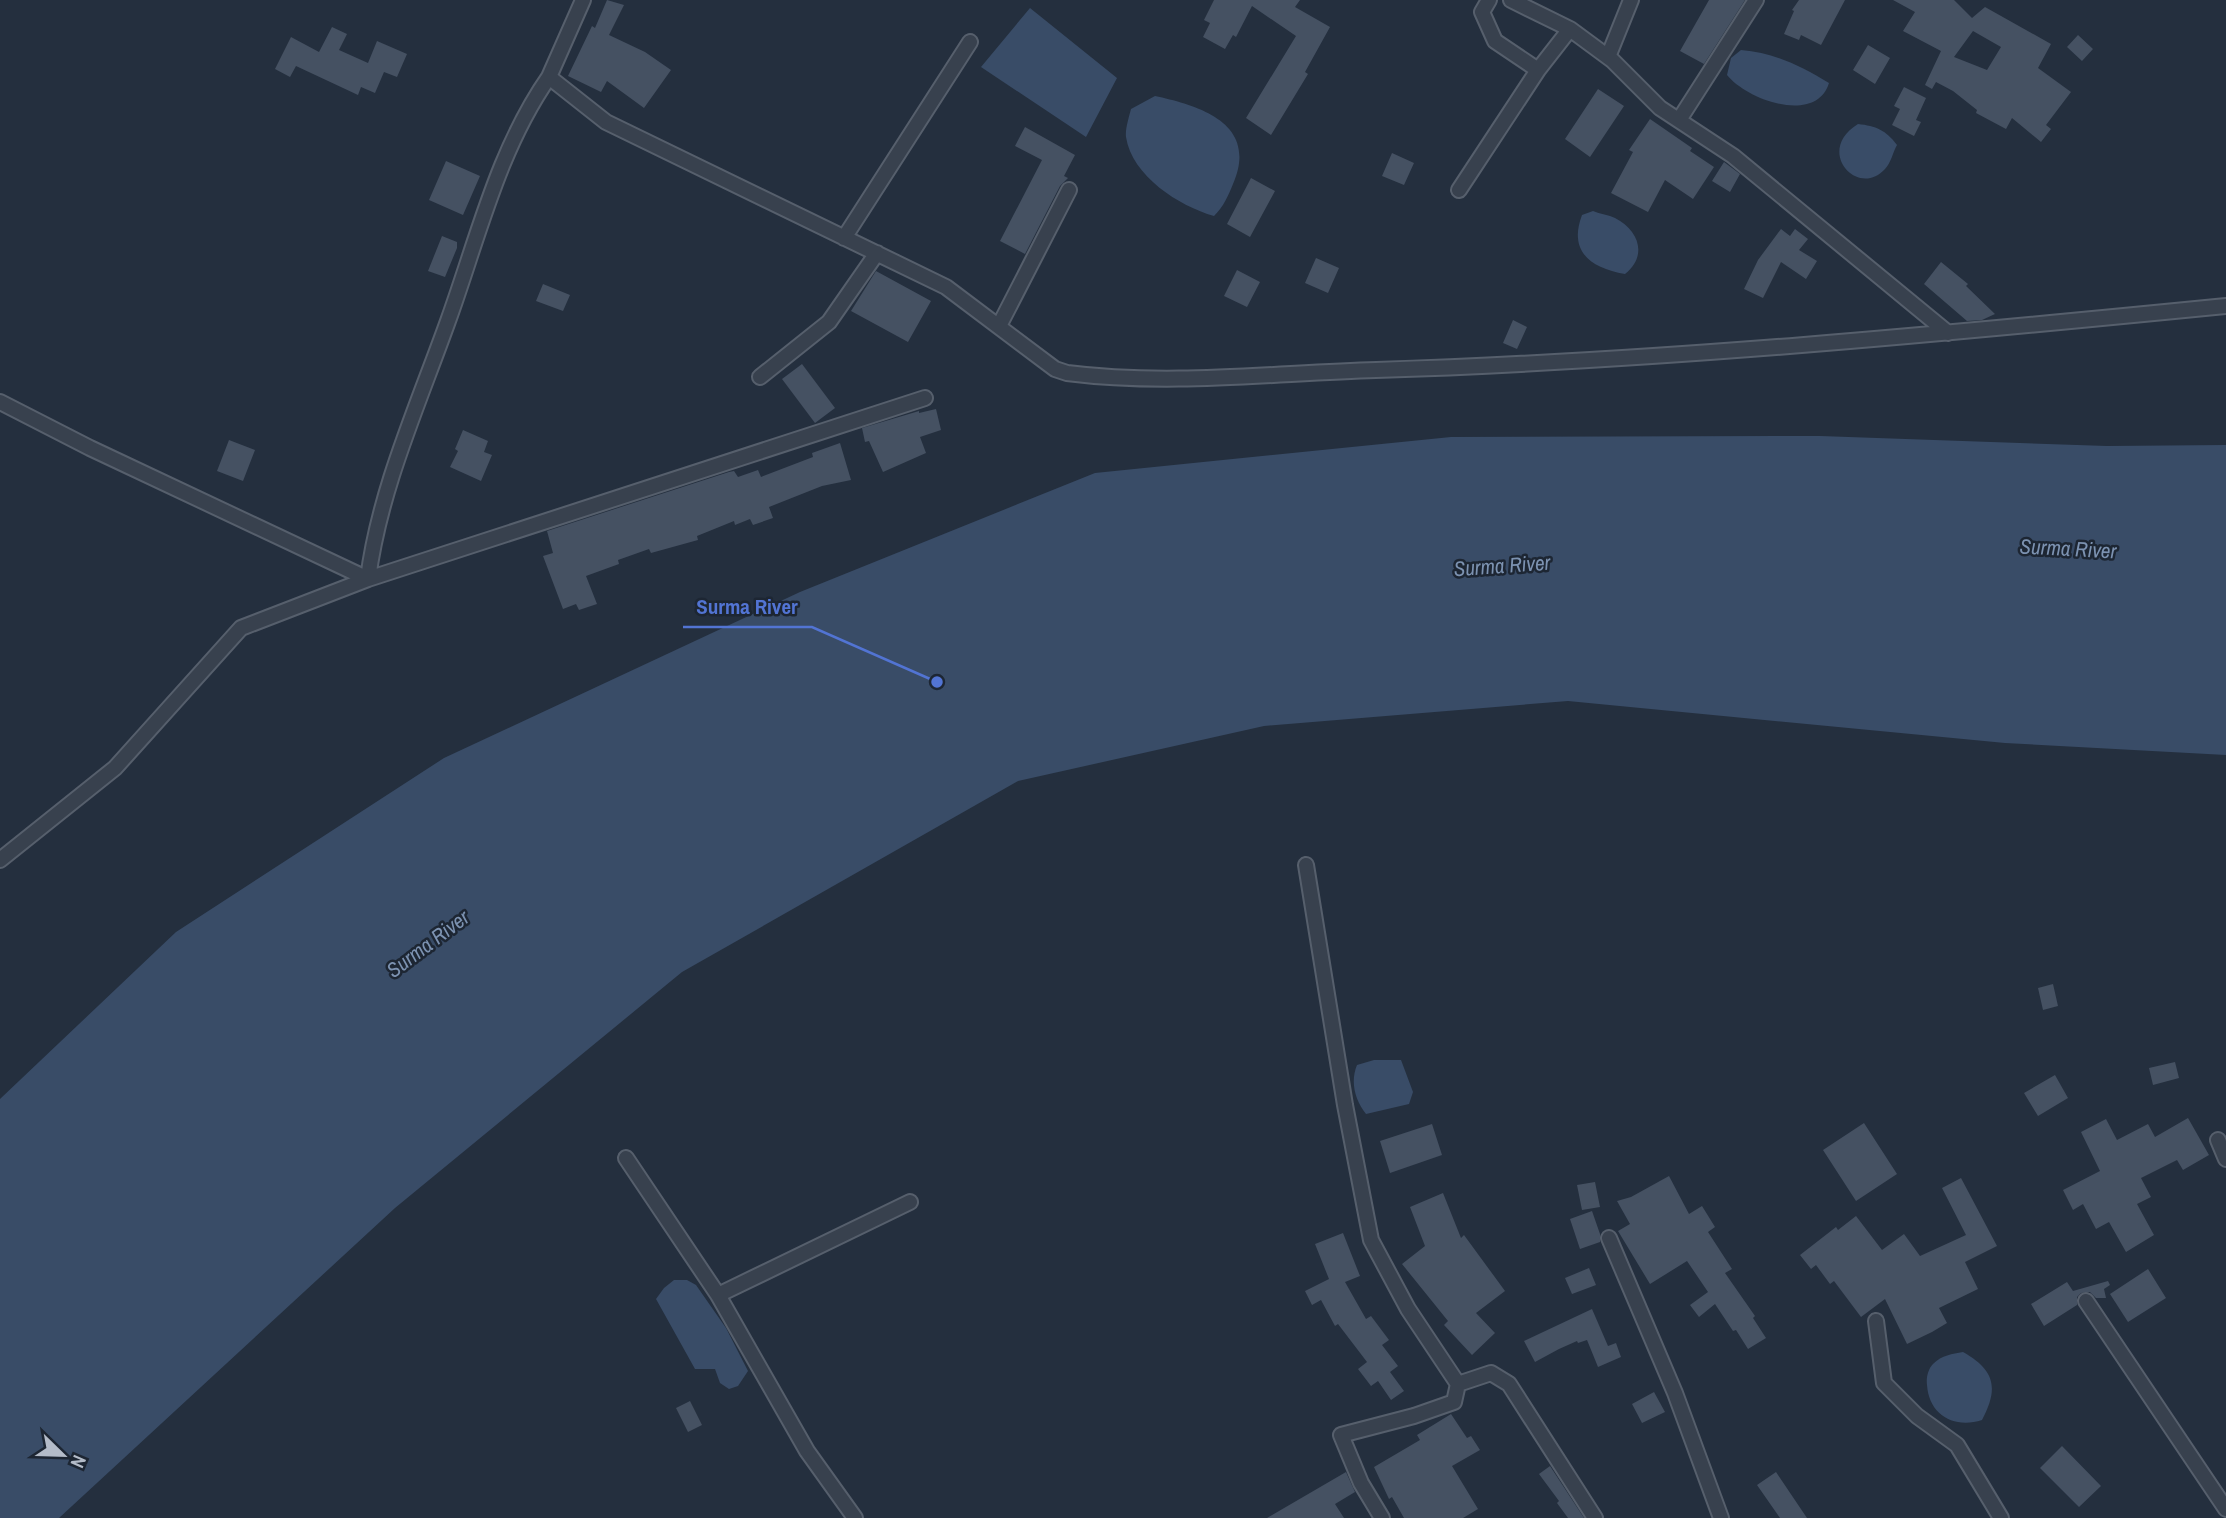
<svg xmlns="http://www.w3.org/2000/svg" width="2226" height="1518" font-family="'Archivo Narrow',sans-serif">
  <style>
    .water { fill: #394c67 }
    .building { fill: #455162; fill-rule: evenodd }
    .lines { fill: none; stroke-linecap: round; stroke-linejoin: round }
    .street-casing { stroke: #565f6c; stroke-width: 18 }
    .street { stroke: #38414e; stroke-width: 14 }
    .labels { text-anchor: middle; stroke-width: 5; stroke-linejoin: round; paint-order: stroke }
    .water-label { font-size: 21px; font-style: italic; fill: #7c92b1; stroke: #1d2633 }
    .leader { fill: none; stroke: #5274d3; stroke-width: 2.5 }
    .callout-dot { fill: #5274d3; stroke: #1d2633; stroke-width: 2.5 }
    .callout-label { font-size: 21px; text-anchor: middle; font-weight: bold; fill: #5274d3; stroke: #1d2633; stroke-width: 5; stroke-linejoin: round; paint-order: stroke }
  </style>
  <rect width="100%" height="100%" fill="#242f3e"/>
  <path class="water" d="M 1030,8 L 1117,78 L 1086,137 L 981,67 Z
    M 1741,50 C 1775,53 1801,66 1829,83 C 1816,125 1747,100 1727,75 L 1731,58 Z
    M 1155,96 C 1201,106 1259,124 1233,184 C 1228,196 1224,206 1214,216 C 1179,206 1132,176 1126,137 C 1125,129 1129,117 1131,109 Z
    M 1858,124 C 1876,126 1886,130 1897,145 C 1893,152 1891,163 1885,169 C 1858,199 1814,151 1858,124 Z
    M 1593,211 C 1600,214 1609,215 1615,218 C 1639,230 1648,256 1625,274 C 1591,268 1568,252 1582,215 Z
    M 1820,436 L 2107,446 L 2226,445 L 2226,755 L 2005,743 L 1568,701 L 1264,726 L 1018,781 L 682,972 L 395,1208 L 59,1518 L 0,1518 L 0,1099 L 176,932 L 444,758 L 800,592 L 1095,473 L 1451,437 Z
    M 1374,1060 L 1401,1060 L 1413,1092 L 1409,1104 L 1366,1114 C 1355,1100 1350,1082 1357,1065 Z
    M 674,1280 L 687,1280 L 696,1285 L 726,1328 L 748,1371 L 738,1386 L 729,1389 L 720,1383 L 715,1369 L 695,1369 L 656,1299 L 664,1288 Z
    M 1963,1352 C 1995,1370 1999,1388 1982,1420 C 1954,1429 1929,1415 1927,1385 C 1926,1378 1928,1369 1933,1364 C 1942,1355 1952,1354 1963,1352 Z"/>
  <path class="building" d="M 607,0 L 624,5 L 609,35 L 645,52 L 671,70 L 644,108 L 607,81 L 601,92 L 568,76 L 592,26 L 595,28 Z
    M 1214,0 L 1300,0 L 1295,7 L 1330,27 L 1305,72 L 1308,74 L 1271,135 L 1246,118 L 1296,36 L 1252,6 L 1236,37 L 1233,35 L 1225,49 L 1203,37 L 1210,23 L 1204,20 Z
    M 1709,0 L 1745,0 L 1704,64 L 1680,51 Z
    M 1799,0 L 1845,0 L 1821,45 L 1801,35 L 1799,40 L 1784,34 L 1794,11 L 1792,10 Z
    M 1893,0 L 1954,0 L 1972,18 L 1985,7 L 2051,44 L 2038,68 L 2071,92 L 2046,125 L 2051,129 L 2041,142 L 2012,118 L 2006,129 L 1976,113 L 1977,110 L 1953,91 L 1936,82 L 1932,89 L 1925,85 L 1941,51 L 1903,31 L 1915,12 ZM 1973,31 L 2001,47 L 1987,70 L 1954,57 Z
    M 332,27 L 347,34 L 339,50 L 368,63 L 377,41 L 407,54 L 397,77 L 384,72 L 375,93 L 361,87 L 358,95 L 296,66 L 290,77 L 275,69 L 291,37 L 319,52 Z
    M 2078,35 L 2093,49 L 2082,61 L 2067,47 Z
    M 1868,45 L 1890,58 L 1875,84 L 1853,70 Z
    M 1904,87 L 1926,98 L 1916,120 L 1921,122 L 1914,136 L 1892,125 L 1900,109 L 1894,106 Z
    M 1598,89 L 1624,106 L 1590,157 L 1565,139 Z
    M 1650,119 L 1692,148 L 1690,151 L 1714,167 L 1693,199 L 1665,180 L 1648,212 L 1611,193 L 1633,152 L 1629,150 Z
    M 1025,127 L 1075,155 L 1064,176 L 1068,178 L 1060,186 L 1025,254 L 1000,241 L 1042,160 L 1015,146 Z
    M 1392,153 L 1414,163 L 1404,185 L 1382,176 Z
    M 446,161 L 480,176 L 463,215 L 429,200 Z
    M 1724,162 L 1740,174 L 1730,192 L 1712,181 Z
    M 1251,178 L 1275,191 L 1250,237 L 1227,224 Z
    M 1781,229 L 1790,236 L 1795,229 L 1808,239 L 1799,250 L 1817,261 L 1806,279 L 1781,262 L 1763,298 L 1744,289 L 1758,260 Z
    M 442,236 L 457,242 L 457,248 L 445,277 L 428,271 Z
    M 1316,258 L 1339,268 L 1328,293 L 1305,283 Z
    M 1941,262 L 1968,284 L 1966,286 L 1995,314 L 1982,320 L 1967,321 L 1924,284 Z
    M 1237,270 L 1260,282 L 1247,307 L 1224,296 Z
    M 876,271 L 931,301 L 908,342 L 851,311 Z
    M 543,284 L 570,295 L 563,311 L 536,301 Z
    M 1513,320 L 1527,327 L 1517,349 L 1503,343 Z
    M 802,364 L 835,408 L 815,423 L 782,379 Z
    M 936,409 L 941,430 L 920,437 L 926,453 L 883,472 L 869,441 L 865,442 L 862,428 L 919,411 L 919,413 Z
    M 463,430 L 488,441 L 484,452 L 492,455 L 481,481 L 450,467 L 458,451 L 455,449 Z
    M 229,440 L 255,450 L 243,481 L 217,471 Z
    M 840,443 L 851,480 L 822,486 L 769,507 L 773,518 L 753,525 L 750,519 L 735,525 L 734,521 L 697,536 L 698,540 L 651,553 L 649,549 L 618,560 L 619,564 L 586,576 L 597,604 L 579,610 L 576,604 L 563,609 L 543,556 L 553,553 L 547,531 L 729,472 L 734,471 L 738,477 L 758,470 L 761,477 L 813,457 L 812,453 Z
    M 2053,984 L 2058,1006 L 2043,1010 L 2038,988 Z
    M 2175,1062 L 2179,1078 L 2153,1085 L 2149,1068 Z
    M 2055,1075 L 2068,1098 L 2038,1116 L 2024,1093 Z
    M 2188,1118 L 2209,1155 L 2183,1170 L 2177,1160 L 2141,1178 L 2151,1197 L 2137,1204 L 2154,1235 L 2126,1252 L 2109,1222 L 2096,1229 L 2083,1204 L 2073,1210 L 2063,1190 L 2100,1171 L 2081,1132 L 2106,1119 L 2117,1140 L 2148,1124 L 2155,1137 Z
    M 1864,1123 L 1897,1174 L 1856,1201 L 1823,1150 Z
    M 1432,1124 L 1442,1155 L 1390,1173 L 1380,1141 Z
    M 1669,1176 L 1689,1214 L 1702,1206 L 1715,1227 L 1708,1232 L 1732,1269 L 1725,1273 L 1755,1316 L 1753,1318 L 1766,1338 L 1748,1349 L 1736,1330 L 1733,1331 L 1715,1304 L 1699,1317 L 1690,1305 L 1708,1292 L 1687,1261 L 1650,1284 L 1618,1231 L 1630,1224 L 1617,1201 L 1631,1197 Z
    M 1961,1178 L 1997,1246 L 1965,1262 L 1978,1289 L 1939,1308 L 1947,1323 L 1932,1332 L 1907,1344 L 1885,1299 L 1861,1317 L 1834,1281 L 1830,1284 L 1816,1265 L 1811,1269 L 1800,1255 L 1836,1227 L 1838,1230 L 1856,1216 L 1882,1250 L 1904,1234 L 1920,1256 L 1966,1235 L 1942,1188 Z
    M 1595,1182 L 1600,1207 L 1582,1210 L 1577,1185 Z
    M 1443,1193 L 1461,1238 L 1464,1235 L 1505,1291 L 1476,1313 L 1495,1333 L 1472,1355 L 1444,1325 L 1448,1321 L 1402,1264 L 1425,1246 L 1410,1207 Z
    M 1592,1211 L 1600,1234 L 1600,1242 L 1580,1249 L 1570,1219 Z
    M 1343,1233 L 1360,1276 L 1345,1282 L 1366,1319 L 1371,1316 L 1389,1340 L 1382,1345 L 1398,1366 L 1390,1372 L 1404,1391 L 1391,1400 L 1378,1381 L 1371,1386 L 1358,1369 L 1367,1362 L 1338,1324 L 1335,1326 L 1321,1300 L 1312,1305 L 1305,1291 L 1329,1279 L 1315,1244 Z
    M 1589,1268 L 1596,1285 L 1572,1294 L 1565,1278 Z
    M 2148,1269 L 2166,1298 L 2128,1322 L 2110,1294 Z
    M 2108,1281 L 2110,1285 L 2104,1289 L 2106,1298 L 2096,1298 L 2090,1292 L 2081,1293 L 2077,1297 L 2077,1305 L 2044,1326 L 2031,1304 L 2067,1282 L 2073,1291 Z
    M 1592,1309 L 1608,1346 L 1616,1343 L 1621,1357 L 1598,1367 L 1587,1340 L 1578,1343 L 1577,1341 L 1559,1349 L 1535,1362 L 1524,1341 Z
    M 1654,1392 L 1665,1412 L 1642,1423 L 1632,1404 Z
    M 690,1401 L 702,1425 L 688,1432 L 676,1408 Z
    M 1451,1414 L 1467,1438 L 1471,1436 L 1480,1450 L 1452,1466 L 1478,1509 L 1463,1518 L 1404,1518 L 1392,1497 L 1389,1499 L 1374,1467 L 1420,1440 L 1417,1435 Z
    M 2062,1446 L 2101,1486 L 2079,1507 L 2040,1468 Z
    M 1550,1466 L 1584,1518 L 1568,1518 L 1557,1503 L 1559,1501 L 1539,1474 Z
    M 1346,1472 L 1355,1492 L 1335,1504 L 1344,1518 L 1267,1518 Z
    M 1776,1472 L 1807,1518 L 1780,1518 L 1757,1485 Z"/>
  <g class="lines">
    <defs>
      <path id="street" d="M 583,0 L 549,77 L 606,122 L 946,287 L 1055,369 L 1067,373 C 1169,386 1274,373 1376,370 C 1660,361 1943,334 2226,306
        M 1489,0 L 1482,12 L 1495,41 L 1538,70 L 1570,29 L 1612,60 L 1660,108 L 1733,156 L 1948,333
        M 1511,0 L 1570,29
        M 1608,57 L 1631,0
        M 1679,120 L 1756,0
        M 1459,190 L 1538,70
        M 844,238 L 970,42
        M 999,326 L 1069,190
        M 760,377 L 829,322 L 877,253
        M 0,402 L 90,448 L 368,579
        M 368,579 C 379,491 418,405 448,321 C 478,238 498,150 549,77
        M 0,860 L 115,768 L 241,628 L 368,579 L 925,398
        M 1306,865 L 1345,1105 L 1371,1240 L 1408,1309 L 1458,1384 L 1454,1402 L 1414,1416 L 1341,1435 L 1361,1483 L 1382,1518
        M 2218,1140 L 2226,1159
        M 626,1158 L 718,1295 L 807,1451 L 855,1518
        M 1609,1238 L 1675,1393 L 1721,1518
        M 718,1295 L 910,1202
        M 2086,1301 L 2226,1509
        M 1876,1321 L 1884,1383 L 1917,1416 L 1957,1445 L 2001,1518
        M 1458,1384 L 1491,1373 L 1509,1384 L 1595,1518"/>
    </defs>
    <use href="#street" class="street-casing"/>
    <use href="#street" class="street"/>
  </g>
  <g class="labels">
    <g class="water-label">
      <text transform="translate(2068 549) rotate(3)" y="7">Surma River</text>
      <text transform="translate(1502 566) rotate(-4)" y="7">Surma River</text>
      <text transform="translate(428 944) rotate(-37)" y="7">Surma River</text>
    </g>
  </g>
  <path class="leader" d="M937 682L812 627H683"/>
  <circle class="callout-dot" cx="937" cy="682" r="7"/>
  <g class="callout-label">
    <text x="747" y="614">Surma River</text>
  </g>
  <g transform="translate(63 1455) rotate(113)" stroke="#1d2633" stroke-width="5" paint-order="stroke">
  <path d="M0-5L12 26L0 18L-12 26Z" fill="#b4bcc9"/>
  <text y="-10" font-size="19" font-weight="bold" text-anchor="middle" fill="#b4bcc9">N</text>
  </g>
</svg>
